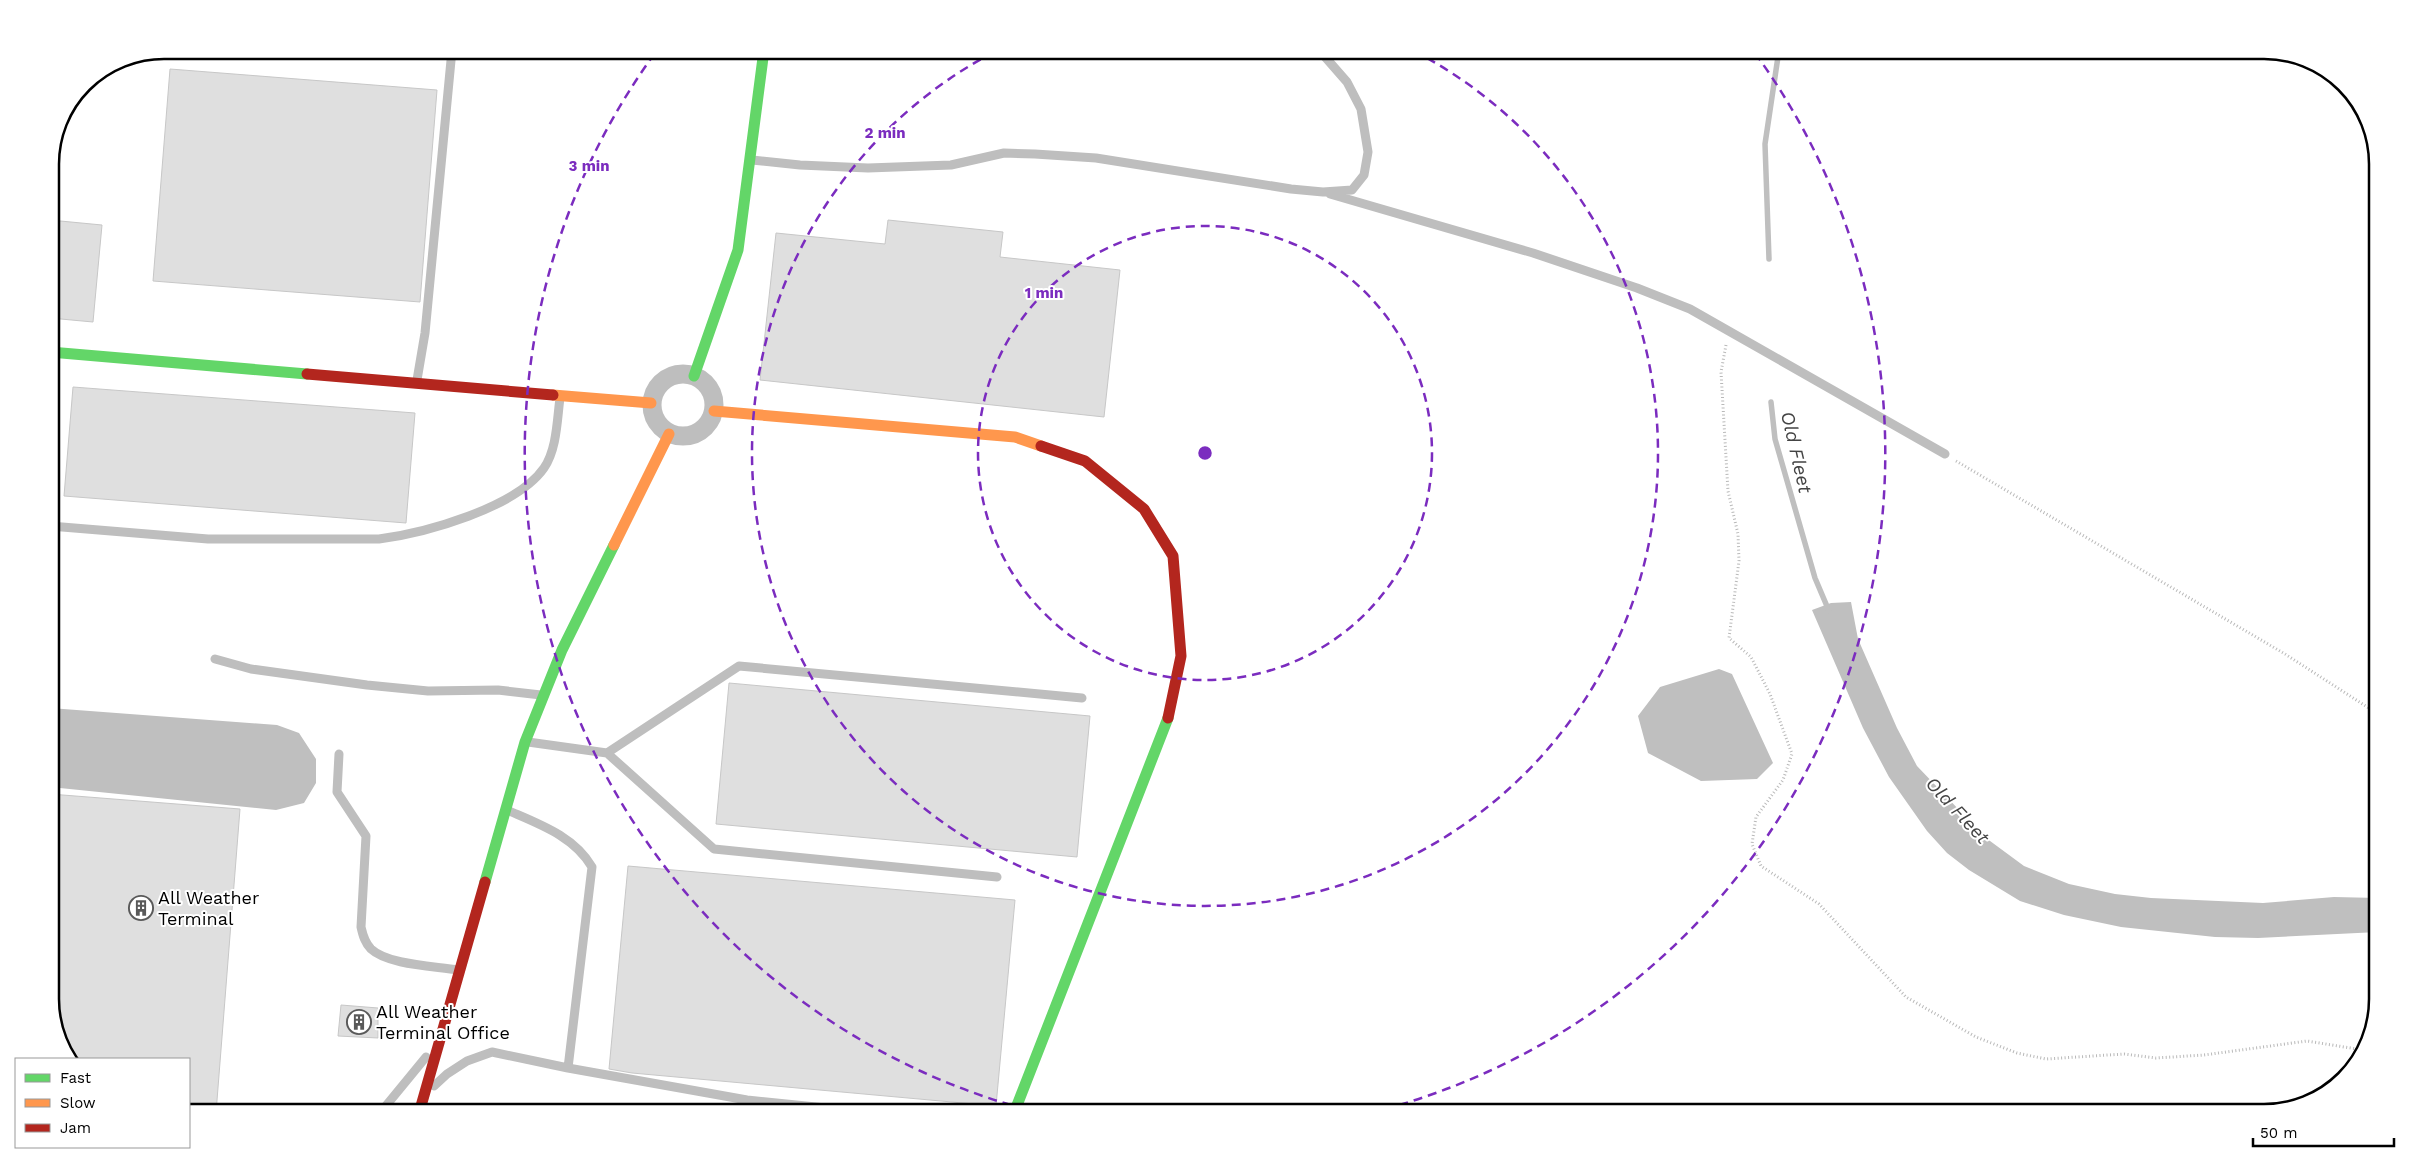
<svg xmlns="http://www.w3.org/2000/svg" width="2428" height="1163" font-family="'Work Sans',sans-serif">
  <style>
    .water { fill: #bfbfbf }
    .lines { fill: none; stroke-linecap: round; stroke-linejoin: round }
    .stream { stroke: #bfbfbf; stroke-width: 5.5 }
    .building { fill: #dfdfdf; stroke: #c7c7c7 }
    .path { stroke: #b9b9b9; stroke-width: 3; stroke-dasharray: 1 2.5; stroke-linecap: butt }
    .lane { stroke: #bebebe; stroke-width: 9 }
    .street { stroke: #bebebe; stroke-width: 19 }
    .fast { stroke: #63d668; stroke-width: 11 }
    .slow { stroke: #ff974d; stroke-width: 11 }
    .jam { stroke: #b3261e; stroke-width: 11 }
    .ring { fill: none; stroke: #7b2cbf; stroke-width: 2.5; stroke-dasharray: 9 6 }
    .labels { text-anchor: middle; stroke-width: 4; stroke-linejoin: round; paint-order: stroke }
    .poi-label { font-size: 18px; fill: #000; stroke: #fff; text-anchor: start }
    .water-label { font-size: 19px; font-style: italic; fill: #444; stroke: #fff }
    .rim { fill: none; stroke: #000; stroke-width: 2.5 }
    .centre { fill: #7b2cbf; stroke: #fff; stroke-width: 2.5 }
    .ring-label { font-size: 15px; text-anchor: middle; font-weight: bold; fill: #7b2cbf; stroke: #fff; stroke-width: 4; stroke-linejoin: round; paint-order: stroke }
  </style>
  <rect width="100%" height="100%" fill="#fff"/>
  <path class="water" d="M 1851,602 L 1858,639 L 1897,728 L 1917,766 L 1986,838 L 2024,866 L 2069,884 L 2115,894 L 2151,898 L 2263,903 L 2334,897 L 2378,898 L 2378,932 L 2258,938 L 2215,937 L 2121,927 L 2064,915 L 2020,901 L 1969,870 L 1947,853 L 1927,831 L 1889,777 L 1863,728 L 1812,610 L 1831,603 Z
    M 1719,669 L 1732,674 L 1773,763 L 1757,779 L 1701,781 L 1648,753 L 1638,716 L 1660,687 Z
    M 50,708 L 277,725 L 299,733 L 316,759 L 316,783 L 304,803 L 276,810 L 50,787 Z"/>
  <g class="lines">
    <path class="stream" d="M 1769,259 L 1765,144 L 1779,50
      M 1771,402 L 1775,439 L 1815,578 L 1829,611"/>
  </g>
  <path class="building" d="M 170,69 L 437,90 L 420,302 L 153,281 Z
    M 50,220 L 102,225 L 93,322 L 50,318 Z
    M 888,220 L 1003,232 L 1000,257 L 1120,270 L 1104,417 L 760,380 L 776,233 L 885,244 Z
    M 73,387 L 415,413 L 406,523 L 64,496 Z
    M 729,683 L 1090,716 L 1077,857 L 716,824 Z
    M 50,794 L 240,809 L 216,1113 L 189,1113 L 189,1059 L 68,1059 L 50,1007 Z
    M 628,866 L 1015,900 L 996,1106 L 632,1073 L 609,1069 Z
    M 341,1005 L 378,1008 L 378,1038 L 338,1036 Z"/>
  <g class="lines">
    <path class="path" d="M 1726,345 L 1721,372 L 1728,491 L 1738,534 L 1739,561 L 1729,638 L 1751,657 L 1770,694 L 1792,754 L 1783,780 L 1756,817 L 1752,844 L 1761,866 L 1819,904 L 1906,997 L 1976,1037 L 2017,1053 L 2046,1059 L 2124,1054 L 2156,1058 L 2204,1055 L 2307,1041 L 2363,1050
      M 1956,461 L 2285,654 L 2378,714"/>
    <path class="lane" d="M 752,160 L 800,165 L 868,168 L 951,165 L 1004,153 L 1035,154 L 1096,158 L 1291,189 L 1323,192 L 1352,190 L 1364,175 L 1368,152 L 1361,109 L 1347,82 L 1319,50
      M 1330,194 L 1533,253 L 1637,288 L 1690,309 L 1945,454
      M 417,380 L 425,333 L 452,50
      M 50,526 L 208,539 L 379,539 C 425,533 516,508 544,468 C 557,449 557,420 560,398
      M 215,659 L 251,669 L 367,685 L 428,691 L 498,690 L 541,695
      M 528,742 L 607,753 L 739,666 L 1082,698
      M 607,753 L 714,849 L 997,877
      M 339,754 L 337,792 L 366,836 L 361,927 C 363,936 365,943 371,949 C 388,965 435,966 458,970
      M 507,810 C 539,824 574,836 592,867 L 568,1068 L 747,1100 L 875,1113
      M 434,1086 L 447,1074 L 467,1061 L 492,1052 L 568,1068
      M 380,1113 L 426,1057"/>
    <path class="street" d="M652 405a31 31 0 1 1 62 0a31 31 0 1 1-62 0Z"/>
    <path class="fast" d="M 50,352 L 307,374
      M 694,376 L 738,250 L 764,50
      M 485,882 L 525,742 L 562,650 L 614,545
      M 1014,1113 L 1168,718"/>
    <path class="slow" d="M 553,395 L 651,403
      M 714,411 L 1015,437 L 1041,446
      M 614,545 L 669,434"/>
    <path class="jam" d="M 307,374 L 553,395
      M 1041,446 L 1085,461 L 1144,509 L 1173,556 L 1181,656 L 1168,718
      M 419,1113 L 485,882"/>
  </g>
  <g class="ring">
    <circle cx="1205" cy="453" r="227"/>
    <path d="M1414 51A453 453 0 1 1 996 51"/>
    <path d="M1040 1113A680 680 0 0 1 655 53M1755 53A680 680 0 0 1 1370 1113"/>
  </g>
  <defs>
    <symbol id="building-ring" viewBox="-11 -11 22 22"><circle r="9.5" fill="#fff" stroke="#595959" stroke-width="1.5"/><path d="M-4-6H4V6H1V3H-1V6H-4ZM-2.5-4.3h1.7v1.8h-1.7ZM.8-4.3h1.7v1.8H.8ZM-2.5-1h1.7V.8h-1.7ZM.8-1h1.7V.8H.8Z" fill="#595959"/></symbol>
  </defs>
  <g fill-rule="evenodd">
    <use href="#building-ring" x="127" y="894" width="28" height="28"/>
    <use href="#building-ring" x="345" y="1008" width="28" height="28"/>
  </g>
  <g class="labels">
    <g class="poi-label">
      <text x="158" y="904">All Weather<tspan x="158" dy="21">Terminal</tspan></text>
      <text x="376" y="1018">All Weather<tspan x="376" dy="21">Terminal Office</tspan></text>
    </g>
    <g class="water-label">
      <text transform="translate(1797 452) rotate(77)" y="7">Old Fleet</text>
      <text transform="translate(1958 810) rotate(47)" y="7">Old Fleet</text>
    </g>
  </g>
  <path d="M0 0H2428V1163H0ZM164 59H2264A105 105 0 0 1 2369 164V999A105 105 0 0 1 2264 1104H164A105 105 0 0 1 59 999V164A105 105 0 0 1 164 59Z" fill="#fff" fill-rule="evenodd"/>
  <path class="rim" d="M164 59H2264A105 105 0 0 1 2369 164V999A105 105 0 0 1 2264 1104H164A105 105 0 0 1 59 999V164A105 105 0 0 1 164 59Z"/>
  <circle cx="1205" cy="453" r="8" class="centre"/>
  <g class="ring-label">
    <text x="885" y="138">2 min</text>
    <text x="589" y="171">3 min</text>
    <text x="1044" y="298">1 min</text>
  </g>
  <rect x="15" y="1058" width="175" height="90" fill="#ffffff" stroke="#999999"/>
  <rect x="25" y="1074" width="25" height="8" fill="#63d668" stroke="#999999"/>
  <text x="60" y="1083" font-size="15" fill="#000000">Fast</text>
  <rect x="25" y="1099" width="25" height="8" fill="#ff974d" stroke="#999999"/>
  <text x="60" y="1108" font-size="15" fill="#000000">Slow</text>
  <rect x="25" y="1124" width="25" height="8" fill="#b3261e" stroke="#999999"/>
  <text x="60" y="1133" font-size="15" fill="#000000">Jam</text>
  <path d="M2253 1138v8h141v-8" fill="none" stroke="#000000" stroke-width="2.5"/>
  <text x="2260" y="1138" font-size="15" fill="#000000" stroke="#ffffff" stroke-width="4" paint-order="stroke">50 m</text>
</svg>
